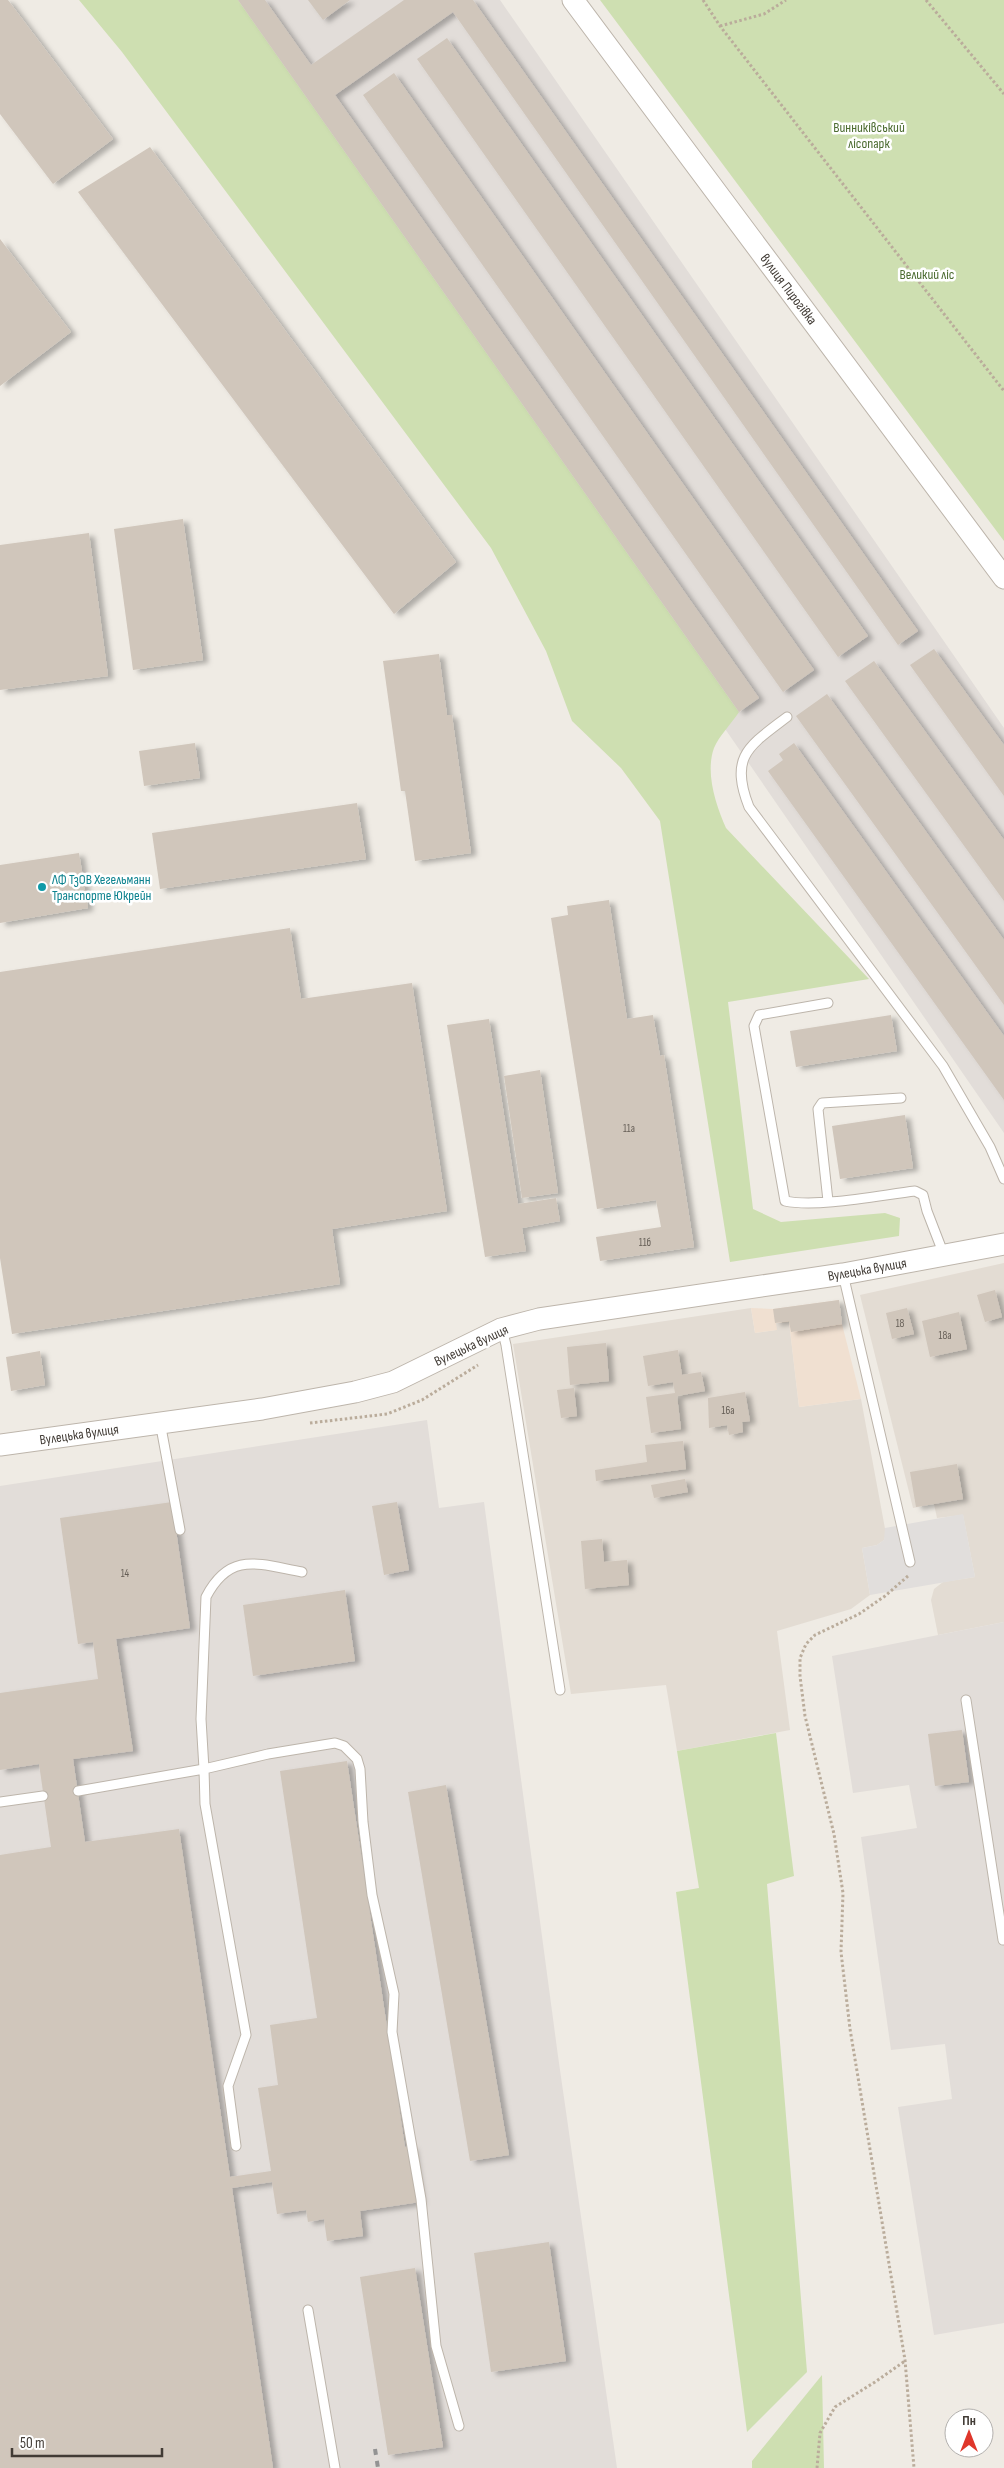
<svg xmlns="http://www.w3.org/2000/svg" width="1004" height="2468" font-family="'Sofia Sans Condensed',sans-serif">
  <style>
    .residential { fill: #e3dcd3 }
    .commercial { fill: #f0e0d1 }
    .industrial { fill: #e2ddd9 }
    .green { fill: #cedfb1 }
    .parking { fill: #e1dedc }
    .building { fill: #d0c6bb; filter: url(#shadow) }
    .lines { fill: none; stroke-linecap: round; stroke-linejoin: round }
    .service-casing { stroke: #bdb5ab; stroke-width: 11 }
    .tertiary-casing { stroke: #bdb5ab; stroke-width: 23 }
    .path { stroke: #baac9b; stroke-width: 3; stroke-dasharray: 2.5 2.5; stroke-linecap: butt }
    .service { stroke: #fff; stroke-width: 9 }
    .tertiary { stroke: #fff; stroke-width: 21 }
    .rail { stroke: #939393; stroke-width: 4; stroke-dasharray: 6 6; stroke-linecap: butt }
    .culture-dot { fill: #0f9aa8; stroke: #fff; stroke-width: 2 }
    .labels { text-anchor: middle; stroke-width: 5; stroke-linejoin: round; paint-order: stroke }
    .number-label { font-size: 11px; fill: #655e56 }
    .park-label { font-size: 14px; fill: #4b6b30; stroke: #fff }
    .street-label { font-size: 14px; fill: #413b35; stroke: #fff }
    .culture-label { font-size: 14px; fill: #0d838f; stroke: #fff; text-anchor: start }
  </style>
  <defs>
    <filter id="shadow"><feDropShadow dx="5.5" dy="3" stdDeviation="2.5" flood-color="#0004"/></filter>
  </defs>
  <rect width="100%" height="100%" fill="#efebe4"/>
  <path class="residential" d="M 1004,1263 L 1004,1622 L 938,1635 L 931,1600 L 934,1589 L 943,1582 L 975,1577 L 963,1515 L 937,1518 L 934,1504 L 913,1508 L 860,1295 Z
    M 751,1308 L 755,1333 L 776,1330 L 775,1323 L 789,1321 L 799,1407 L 861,1399 L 886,1534 L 884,1540 L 877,1545 L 862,1548 L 870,1595 L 851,1609 L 777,1631 L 790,1730 L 677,1751 L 666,1685 L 571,1694 L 513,1344 Z"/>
  <path class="commercial" d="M 839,1300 L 842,1324 L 861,1399 L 799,1407 L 789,1322 L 776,1323 L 777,1330 L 755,1333 L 751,1308 L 773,1309 Z"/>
  <path class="industrial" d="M 222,0 L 500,0 L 1004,728 L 1004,1133 Z
    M 427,1420 L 439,1508 L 484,1502 L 558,2056 L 617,2468 L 0,2468 L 0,1486 Z
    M 1004,1622 L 1004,2323 L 934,2335 L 898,2107 L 952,2099 L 945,2044 L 891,2050 L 861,1837 L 917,1828 L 909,1785 L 853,1793 L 832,1656 Z"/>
  <path class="green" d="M 79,0 L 238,0 L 739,712 C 732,723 719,736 714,748 C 705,773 716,805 726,828 L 869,979 L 728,1002 L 753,1209 L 781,1222 L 885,1213 L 900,1218 L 899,1236 L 730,1262 L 660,821 L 621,768 L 572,721 L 546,651 L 491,548 L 122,52 Z
    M 600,0 L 1004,0 L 1004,541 Z
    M 776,1733 L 794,1876 L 767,1884 L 807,2372 L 747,2432 L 676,1892 L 699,1888 L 677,1751 Z
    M 822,2375 L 824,2468 L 752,2468 L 752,2461 Z"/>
  <path class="parking" d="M 963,1514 L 975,1577 L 870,1595 L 862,1548 L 877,1545 L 884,1540 L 885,1528 Z"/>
  <path class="building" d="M 0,0 L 8,0 L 113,139 L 53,184 L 0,114 Z
    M 238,0 L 265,0 L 311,65 L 404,0 L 473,0 L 918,631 L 898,645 L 453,12 L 335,95 L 759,698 L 739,712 Z
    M 308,0 L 350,0 L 323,20 Z
    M 447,38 L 868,636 L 838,657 L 417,59 Z
    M 394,73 L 814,670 L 783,692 L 363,95 Z
    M 150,147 L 456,562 L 394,614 L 78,192 Z
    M 0,239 L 71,332 L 0,386 Z
    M 183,519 L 203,660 L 133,670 L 114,529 Z
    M 89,533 L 108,676 L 0,690 L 0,545 Z
    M 934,649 L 1004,745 L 1004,796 L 910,665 Z
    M 439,654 L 447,715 L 452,715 L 471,853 L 415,861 L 405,791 L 401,791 L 383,661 Z
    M 874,661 L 1004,840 L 1004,901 L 845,681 Z
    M 827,694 L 1004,940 L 1004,1005 L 796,716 Z
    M 195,743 L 200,778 L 144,786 L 139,751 Z
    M 794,743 L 1004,1036 L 1004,1100 L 768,771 L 783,760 L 779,754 Z
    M 357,803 L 366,859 L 160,889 L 152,833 Z
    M 79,853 L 88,908 L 0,923 L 0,865 Z
    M 609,900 L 627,1019 L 653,1015 L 660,1056 L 664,1055 L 694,1247 L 600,1261 L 596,1237 L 661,1227 L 656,1200 L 597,1209 L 551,918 L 568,915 L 567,906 Z
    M 290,928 L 301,999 L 412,983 L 447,1211 L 332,1229 L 340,1284 L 12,1334 L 0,1258 L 0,972 Z
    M 891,1015 L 897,1051 L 796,1067 L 790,1031 Z
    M 489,1019 L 518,1204 L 556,1198 L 560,1221 L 522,1228 L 526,1251 L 485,1257 L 447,1025 Z
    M 540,1070 L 558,1193 L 522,1198 L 504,1076 Z
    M 905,1115 L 913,1168 L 840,1179 L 832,1126 Z
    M 995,1290 L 1002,1317 L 985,1322 L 977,1295 Z
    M 839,1300 L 842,1324 L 791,1332 L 789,1321 L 775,1323 L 773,1309 Z
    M 907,1308 L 914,1334 L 892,1339 L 886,1313 Z
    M 959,1312 L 967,1349 L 930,1357 L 922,1321 Z
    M 606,1343 L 609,1381 L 570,1385 L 567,1347 Z
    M 678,1350 L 682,1375 L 701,1372 L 705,1391 L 677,1396 L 681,1429 L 651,1433 L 646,1397 L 675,1393 L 673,1382 L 648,1386 L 643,1356 Z
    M 40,1351 L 45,1385 L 11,1391 L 6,1357 Z
    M 574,1388 L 577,1416 L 561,1418 L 557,1390 Z
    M 745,1392 L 750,1421 L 742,1422 L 743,1432 L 729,1435 L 727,1425 L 709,1428 L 708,1398 Z
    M 683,1441 L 686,1469 L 596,1481 L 595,1470 L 647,1462 L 645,1445 Z
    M 957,1464 L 963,1499 L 916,1507 L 910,1472 Z
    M 685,1479 L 688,1492 L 654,1498 L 651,1485 Z
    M 172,1502 L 190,1628 L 116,1639 L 133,1751 L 73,1759 L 85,1842 L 179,1829 L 230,2177 L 271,2171 L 258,2088 L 278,2085 L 270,2025 L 317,2018 L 280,1771 L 347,1761 L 405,2147 L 412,2146 L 420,2202 L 360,2211 L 363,2236 L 327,2241 L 324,2219 L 308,2222 L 306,2210 L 277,2214 L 272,2182 L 232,2188 L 273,2468 L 0,2468 L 0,1855 L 51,1847 L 39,1764 L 0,1770 L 0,1693 L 98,1679 L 93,1642 L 78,1644 L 60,1518 Z
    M 397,1502 L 409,1570 L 384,1575 L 372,1506 Z
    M 602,1539 L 604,1562 L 627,1560 L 629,1585 L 585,1589 L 581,1541 Z
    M 345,1590 L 355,1661 L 253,1676 L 243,1605 Z
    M 962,1730 L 969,1782 L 935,1786 L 928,1734 Z
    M 446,1785 L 509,2155 L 470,2161 L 408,1792 Z
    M 549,2242 L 566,2361 L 491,2372 L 474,2253 Z
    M 415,2268 L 443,2447 L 388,2455 L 360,2277 Z"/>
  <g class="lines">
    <defs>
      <path id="service" d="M 787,717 C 749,746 729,756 749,807 L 943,1066 L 990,1147 L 1004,1179
        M 828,1003 L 759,1015 L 754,1026 L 785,1201 C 817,1208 881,1195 915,1191 L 923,1195 L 927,1211 L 944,1255
        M 828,1201 L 818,1109 L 822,1103 L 901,1098
        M 843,1274 L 910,1562
        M 502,1329 L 506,1345 L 560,1690
        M 160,1422 L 180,1530
        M 966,1700 L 1003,1940
        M 78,1791 L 204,1769 L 201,1719 L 206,1597 C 230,1551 258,1564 302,1572
        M 0,1802 L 43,1796
        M 236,2146 L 228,2086 L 246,2035 L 205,1804 L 204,1769 L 268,1754 L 335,1743 L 344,1746 L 357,1759 L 360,1769 L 363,1822 L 372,1895 L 394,1994 L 392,2032 L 421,2199 L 436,2346 L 459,2426
        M 308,2310 L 335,2468"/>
      <path id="tertiary" d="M 573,0 L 1004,578
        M 0,1445 L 262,1409 L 355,1392 L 393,1382 L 501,1329 L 539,1319 L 843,1274 L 1004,1244"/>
    </defs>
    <use href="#service" class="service-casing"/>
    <use href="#tertiary" class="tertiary-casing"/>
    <path class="path" d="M 703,0 L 720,26 L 1004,391
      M 926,0 L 1004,94
      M 720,26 L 764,14 L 786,0
      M 310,1423 L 387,1414 L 422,1400 L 478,1365
      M 908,1576 L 885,1596 L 859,1614 L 815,1635 L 806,1644 L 800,1658 L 800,1676 L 805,1716 L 834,1834 L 843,1893 L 841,1952 L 850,2029 L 905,2360 L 914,2468
      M 817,2468 L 820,2433 L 835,2407 L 875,2382 L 905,2361"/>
    <use href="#service" class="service"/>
    <use href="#tertiary" class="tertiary"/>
    <path class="rail" d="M 375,2449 L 378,2468"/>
  </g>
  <circle class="culture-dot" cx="42" cy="887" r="5"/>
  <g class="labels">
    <g class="number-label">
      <text x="629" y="1132">11а</text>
      <text x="645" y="1246">11б</text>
      <text x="900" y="1327">18</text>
      <text x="945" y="1339">18а</text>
      <text x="728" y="1414">16а</text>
      <text x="125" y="1577">14</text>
    </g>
    <g class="park-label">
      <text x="869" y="132">Винниківський<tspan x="869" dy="16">лісопарк</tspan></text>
      <text x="927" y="279">Великий ліс</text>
    </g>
    <g class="street-label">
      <text transform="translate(789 289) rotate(53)" y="5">вулиця Пирогівка</text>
      <text transform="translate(867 1269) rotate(-10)" y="5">Вулецька вулиця</text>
      <text transform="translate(471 1345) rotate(-25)" y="5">Вулецька вулиця</text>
      <text transform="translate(79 1434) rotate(-8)" y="5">Вулецька вулиця</text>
    </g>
    <g class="culture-label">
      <text x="52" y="884">ЛФ ТзОВ Хегельманн<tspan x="52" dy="16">Транспорте Юкрейн</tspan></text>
    </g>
  </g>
  <g transform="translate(969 2433)"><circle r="24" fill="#ffffff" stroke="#b3b1ae"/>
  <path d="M0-4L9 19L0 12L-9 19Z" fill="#df372b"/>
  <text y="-8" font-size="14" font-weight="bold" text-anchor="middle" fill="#413b35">Пн</text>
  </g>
  <path d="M12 2448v8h150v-8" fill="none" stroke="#413b35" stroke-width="2.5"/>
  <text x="20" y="2448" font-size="15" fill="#413b35" stroke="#ffffff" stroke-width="4" paint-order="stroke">50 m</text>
</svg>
